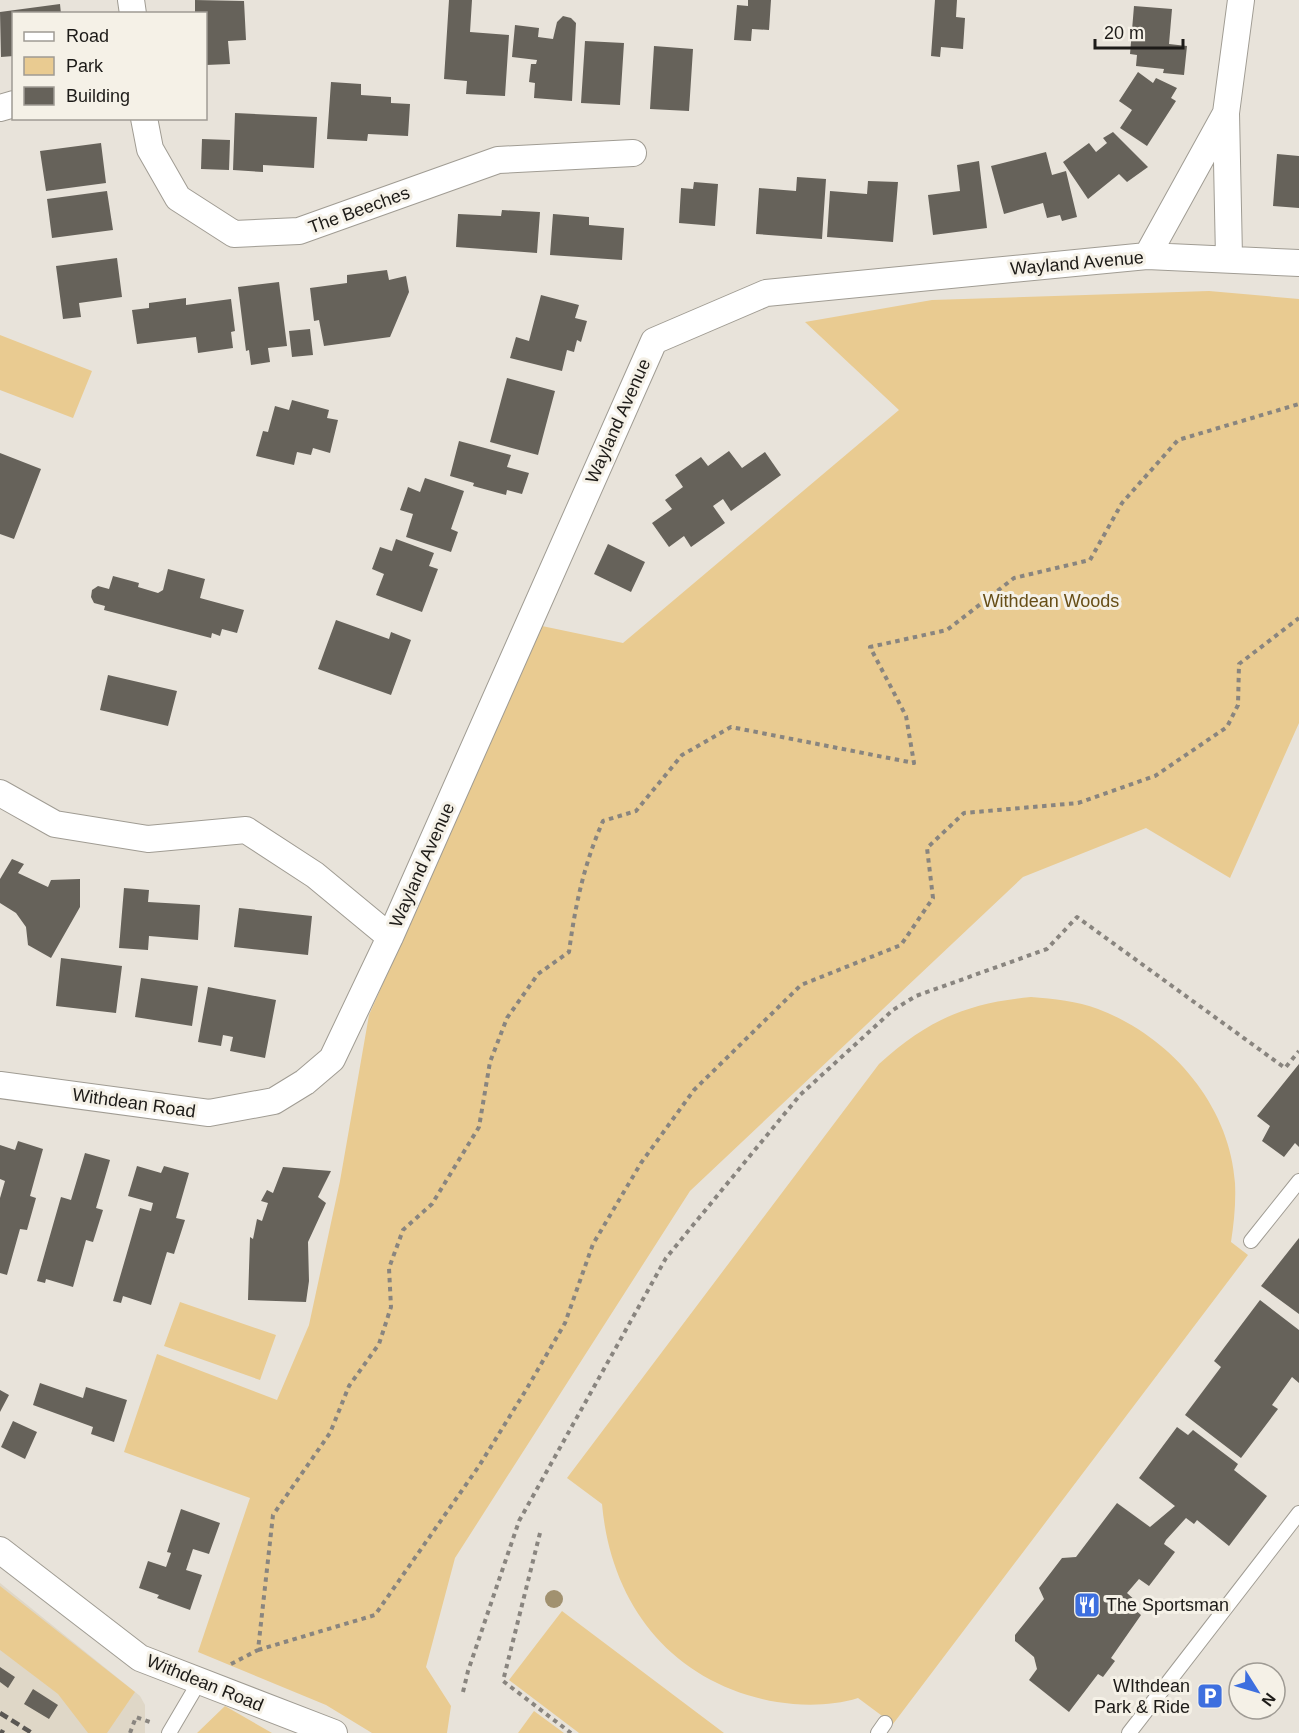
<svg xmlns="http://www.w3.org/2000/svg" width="1299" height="1733" font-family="Arial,sans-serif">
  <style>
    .built { fill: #dfd7c7 }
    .green { fill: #e9cb91 }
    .building { fill: #66625a }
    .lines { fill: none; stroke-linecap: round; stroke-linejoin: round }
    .service-casing { stroke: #a09c93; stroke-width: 16 }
    .minor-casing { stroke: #a09c93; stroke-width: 28 }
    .path { stroke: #89857f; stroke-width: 4; stroke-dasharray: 4.5 4.5; stroke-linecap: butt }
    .service { stroke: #fff; stroke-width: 14 }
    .minor { stroke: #fff; stroke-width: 26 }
    .rail { stroke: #5a5753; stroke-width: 4.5; stroke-dasharray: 9 4.5; stroke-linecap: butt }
    .tree { fill: #a1916f }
    .labels { text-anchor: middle; stroke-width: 6; stroke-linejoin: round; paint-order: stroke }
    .street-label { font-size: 18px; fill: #1d1b18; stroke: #f5f1e7 }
    .park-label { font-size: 18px; fill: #674e17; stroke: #f5f1e7 }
    .poi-label { font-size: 18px; fill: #1d1b18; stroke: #f5f1e7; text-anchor: start }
  </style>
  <rect width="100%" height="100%" fill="#e8e3da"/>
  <path class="built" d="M 0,1583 L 140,1696 L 145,1705 L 145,1733 L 0,1733 Z"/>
  <path class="green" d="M 1209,291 L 1299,299 L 1299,723 L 1230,878 L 1146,828 L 1023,877 L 690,1191 L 455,1558 L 426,1667 L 451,1706 L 447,1733 L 372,1733 L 326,1705 L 198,1652 L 250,1498 L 124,1452 L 157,1354 L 277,1400 L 309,1325 L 340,1181 L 369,1015 L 542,626 L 623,643 L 899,410 L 805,322 L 932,300 Z
    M 0,335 L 92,371 L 73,418 L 0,390 Z
    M 1031,997 C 1054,999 1077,1001 1098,1009 C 1170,1036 1230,1105 1235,1183 C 1236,1203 1234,1223 1231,1242 L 1248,1255 L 893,1724 L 858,1698 C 833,1706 802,1706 777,1702 C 673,1684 611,1606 602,1504 L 567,1478 L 879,1064 C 928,1020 966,1003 1031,997 Z
    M 180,1302 L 276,1335 L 260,1380 L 164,1346 Z
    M 0,1586 L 135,1692 L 107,1733 L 88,1733 L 58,1694 L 0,1650 Z
    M 562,1611 L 724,1733 L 579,1733 L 509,1680 Z
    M 225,1706 L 272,1733 L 197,1733 Z
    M 534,1711 L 564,1733 L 518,1733 Z"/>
  <path class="building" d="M 195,0 L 244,1 L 246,40 L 228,41 L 230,64 L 206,65 L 206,14 L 195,14 Z
    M 449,0 L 472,0 L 470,32 L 509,35 L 505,96 L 466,94 L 467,81 L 444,79 Z
    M 748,0 L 771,0 L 769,30 L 752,29 L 751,41 L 734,40 L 737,5 L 748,6 Z
    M 935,0 L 957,0 L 956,17 L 965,18 L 963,49 L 941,47 L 940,57 L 931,56 Z
    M 60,4 L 61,14 L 14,14 L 14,56 L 1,57 L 0,12 Z
    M 1134,6 L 1172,9 L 1169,44 L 1187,46 L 1184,75 L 1163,73 L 1164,69 L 1136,66 L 1137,55 L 1130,54 Z
    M 563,16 L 571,18 L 576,23 L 572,101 L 534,98 L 535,83 L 529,82 L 531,64 L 536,64 L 537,60 L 512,57 L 515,25 L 539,28 L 538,37 L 553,39 L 557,22 Z
    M 585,41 L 624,43 L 620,105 L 581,103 Z
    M 654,46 L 693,49 L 689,111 L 650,109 Z
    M 1138,72 L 1153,83 L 1156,78 L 1177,88 L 1171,98 L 1176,101 L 1147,146 L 1120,128 L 1132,110 L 1119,101 Z
    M 331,82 L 361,84 L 361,95 L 391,97 L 391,103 L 410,104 L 408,136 L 368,134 L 367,141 L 327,139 Z
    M 235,113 L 317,117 L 314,168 L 263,165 L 263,172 L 233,170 Z
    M 1113,132 L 1148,167 L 1127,182 L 1119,174 L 1088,199 L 1063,162 L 1089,143 L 1096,152 L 1107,143 L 1103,138 Z
    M 202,139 L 230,140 L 229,170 L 201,169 Z
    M 101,143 L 106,183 L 46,191 L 40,151 Z
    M 1046,152 L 1052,175 L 1066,171 L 1077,217 L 1062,221 L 1060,215 L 1047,218 L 1043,203 L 1004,214 L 991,166 Z
    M 1277,154 L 1299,156 L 1299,208 L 1273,206 Z
    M 979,161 L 987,228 L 933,235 L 928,195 L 960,191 L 957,165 Z
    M 797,177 L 826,179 L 822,239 L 756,234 L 759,188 L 796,191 Z
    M 868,181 L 898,182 L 893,242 L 827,237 L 830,191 L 867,194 Z
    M 694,182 L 718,184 L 715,226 L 679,223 L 681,188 L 693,189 Z
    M 107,191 L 113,230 L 52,238 L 47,199 Z
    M 502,210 L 540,212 L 537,253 L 456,247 L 458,214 L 501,216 Z
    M 553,214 L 589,217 L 589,225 L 624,228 L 622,260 L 550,255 Z
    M 117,258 L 122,297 L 79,303 L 81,317 L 63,319 L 56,266 Z
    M 387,270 L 389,280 L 406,276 L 409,292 L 390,337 L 324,346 L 319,320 L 314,321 L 310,288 L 347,283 L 347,275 Z
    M 279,282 L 287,346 L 268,348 L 270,362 L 251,365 L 249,350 L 246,351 L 238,287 Z
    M 541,295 L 579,305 L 575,318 L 587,321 L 581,342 L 577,340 L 574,352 L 567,350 L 562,371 L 510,358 L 516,337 L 529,341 Z
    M 186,298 L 186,305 L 231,299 L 235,331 L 231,332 L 233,348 L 198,353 L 196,337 L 137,344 L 132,310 L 149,308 L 149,303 Z
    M 310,329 L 313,355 L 292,357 L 289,331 Z
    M 507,378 L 555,391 L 538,455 L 490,442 Z
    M 292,400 L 329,410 L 327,418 L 338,420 L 330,453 L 313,448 L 311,455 L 297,452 L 294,465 L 256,456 L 263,431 L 268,432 L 275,406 L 289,410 Z
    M 459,441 L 511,455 L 507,467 L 529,473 L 522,494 L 507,490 L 506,495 L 473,486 L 474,483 L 450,476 Z
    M 729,451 L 742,468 L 765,452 L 781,475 L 731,511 L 723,499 L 713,506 L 725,523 L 691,547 L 684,536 L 669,547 L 652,523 L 672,509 L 665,500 L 683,487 L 675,475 L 701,457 L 708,466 Z
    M 0,453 L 41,469 L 14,539 L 0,534 Z
    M 425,478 L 464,491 L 451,529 L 458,532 L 451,552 L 406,537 L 413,514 L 400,510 L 408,487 L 420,492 Z
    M 396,539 L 434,553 L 429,566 L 438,569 L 422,612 L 376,595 L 384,574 L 372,569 L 380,547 L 392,551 Z
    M 608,544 L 645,562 L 631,592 L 594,574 Z
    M 168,569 L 205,579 L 200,598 L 244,610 L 237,633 L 222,629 L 220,636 L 212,633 L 211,638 L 104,610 L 105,606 L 94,603 L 91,597 L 92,590 L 98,586 L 109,589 L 113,576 L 139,583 L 138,587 L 158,593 L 163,590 Z
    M 336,620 L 389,639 L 391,632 L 411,640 L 391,695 L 318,669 Z
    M 108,675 L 177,691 L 168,726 L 100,710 Z
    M 12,859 L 24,864 L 18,873 L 48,887 L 51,880 L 80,879 L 80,907 L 51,958 L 28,945 L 26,927 L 16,913 L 0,903 L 0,879 Z
    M 124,888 L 149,890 L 148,902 L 200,905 L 198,940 L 149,936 L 148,950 L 119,948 Z
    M 239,908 L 312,916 L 308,955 L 234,947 Z
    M 61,958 L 122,966 L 116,1013 L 56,1006 Z
    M 141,978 L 198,986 L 192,1026 L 135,1017 Z
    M 208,987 L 276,1000 L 265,1058 L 230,1051 L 233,1037 L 223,1035 L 221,1046 L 198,1042 Z
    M 1299,1064 L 1299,1147 L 1295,1143 L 1284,1157 L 1262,1141 L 1270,1126 L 1257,1116 Z
    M 18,1141 L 43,1149 L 30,1196 L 36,1198 L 27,1230 L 20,1229 L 7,1275 L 0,1273 L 0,1198 L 5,1181 L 0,1179 L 0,1145 L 15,1150 Z
    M 85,1153 L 110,1160 L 96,1208 L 103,1210 L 93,1242 L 86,1240 L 73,1287 L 46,1279 L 45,1283 L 37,1281 L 61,1197 L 71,1200 Z
    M 137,1166 L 161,1173 L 164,1166 L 189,1173 L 176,1218 L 185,1220 L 174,1254 L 167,1252 L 151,1305 L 123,1296 L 121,1303 L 113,1301 L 140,1208 L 151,1211 L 153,1203 L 128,1196 Z
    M 283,1167 L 331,1171 L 318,1197 L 326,1203 L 308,1242 L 309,1281 L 306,1302 L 248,1300 L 250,1237 L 253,1239 L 257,1219 L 262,1221 L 268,1203 L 261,1201 L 267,1190 L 273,1193 Z
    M 1299,1238 L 1299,1314 L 1261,1286 Z
    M 1260,1300 L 1299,1330 L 1299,1383 L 1292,1377 L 1272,1405 L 1278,1409 L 1241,1458 L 1185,1415 L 1221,1367 L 1214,1361 Z
    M 40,1383 L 83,1398 L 86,1387 L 127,1400 L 114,1442 L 91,1434 L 93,1427 L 33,1405 Z
    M 0,1390 L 9,1395 L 0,1412 Z
    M 13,1421 L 37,1432 L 25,1459 L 1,1447 Z
    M 1177,1427 L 1188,1435 L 1193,1430 L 1238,1464 L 1234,1470 L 1267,1496 L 1229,1546 L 1197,1520 L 1194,1524 L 1186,1518 L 1166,1540 L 1164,1544 L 1175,1552 L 1149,1586 L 1139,1579 L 1127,1593 L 1137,1602 L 1133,1608 L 1141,1615 L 1111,1658 L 1115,1661 L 1103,1677 L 1098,1674 L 1069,1712 L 1029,1680 L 1037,1669 L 1034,1657 L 1015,1641 L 1015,1635 L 1044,1599 L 1039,1588 L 1062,1558 L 1076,1557 L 1117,1503 L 1150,1527 L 1175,1506 L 1139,1478 Z
    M 181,1509 L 220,1523 L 209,1554 L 193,1549 L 186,1570 L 202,1575 L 190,1610 L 157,1598 L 159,1595 L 139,1588 L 148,1561 L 166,1567 L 171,1553 L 167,1552 Z
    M 0,1667 L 15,1677 L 8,1688 L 0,1682 Z
    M 33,1689 L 58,1705 L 49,1719 L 24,1704 Z"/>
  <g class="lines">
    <defs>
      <path id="service" d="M 1251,1241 L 1299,1181
        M 169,1733 L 199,1682
        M 878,1733 L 885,1723
        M 1129,1733 L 1299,1513"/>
      <path id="minor" d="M 131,0 L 133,14
        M 0,108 L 14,104
        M 1226,113 L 1241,0
        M 144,118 L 150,149 L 178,198 L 234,234 L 299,231 L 498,160 L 633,153
        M 1147,256 L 1226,113 L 1229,257
        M 0,793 L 55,824 L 148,839 L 246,830 L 315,875 L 390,937
        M 0,1085 L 209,1113 L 274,1101 L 305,1082 L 332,1059 L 390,937 L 654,341 L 766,293 L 1147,256 L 1299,263
        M 0,1550 L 140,1658 L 334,1733"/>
    </defs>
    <use href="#service" class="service-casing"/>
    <use href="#minor" class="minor-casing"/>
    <path class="path" d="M 540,1533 L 503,1681 L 571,1733
      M 258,1650 L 375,1615 L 479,1466 L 526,1390 L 565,1323 L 593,1244 L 641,1163 L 694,1090 L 801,985 L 901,945 L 933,898 L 927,848 L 964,813 L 1078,803 L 1155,776 L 1227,727 L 1238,705 L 1239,664 L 1299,618
      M 231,1664 L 258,1650 L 273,1515 L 330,1433 L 349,1386 L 379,1344 L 391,1307 L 389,1268 L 403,1230 L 432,1204 L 479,1127 L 490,1062 L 507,1018 L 538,974 L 569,952 C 575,906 584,864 603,821 L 636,811 L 682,755 L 731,727 L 914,763 L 906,716 L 870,647 L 947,630 L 1014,578 L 1090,560 L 1122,503 L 1178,440 L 1299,404
      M 463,1692 L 468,1671 L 519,1521 L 666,1258 L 800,1095 L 893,1010 L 916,996 L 1047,949 L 1077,917 L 1285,1068 L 1299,1051
      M 130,1733 L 136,1717 L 150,1722"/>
    <use href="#service" class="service"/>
    <use href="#minor" class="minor"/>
    <path class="rail" d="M 0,1713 L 32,1733
      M 0,1731 L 4,1733"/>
  </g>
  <circle class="tree" cx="554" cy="1599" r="9"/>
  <defs>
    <symbol id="restaurant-square" viewBox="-11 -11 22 22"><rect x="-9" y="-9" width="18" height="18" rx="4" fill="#3d6fdf" stroke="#f5f1e7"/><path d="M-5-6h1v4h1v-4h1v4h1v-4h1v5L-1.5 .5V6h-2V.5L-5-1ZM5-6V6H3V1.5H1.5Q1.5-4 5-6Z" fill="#fff"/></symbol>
    <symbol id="parking-square" viewBox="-11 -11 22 22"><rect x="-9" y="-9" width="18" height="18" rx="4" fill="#3d6fdf" stroke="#f5f1e7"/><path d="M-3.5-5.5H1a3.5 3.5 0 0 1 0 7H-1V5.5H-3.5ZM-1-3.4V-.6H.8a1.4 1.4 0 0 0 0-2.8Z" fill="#fff"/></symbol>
  </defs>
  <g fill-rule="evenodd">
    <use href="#restaurant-square" x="1072" y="1590" width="30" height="30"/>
    <use href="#parking-square" x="1195" y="1681" width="30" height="30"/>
  </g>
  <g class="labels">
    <g class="street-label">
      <text transform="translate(359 210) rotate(-20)" y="6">The Beeches</text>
      <text transform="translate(1077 263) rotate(-5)" y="6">Wayland Avenue</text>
      <text transform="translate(618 421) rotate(-66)" y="6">Wayland Avenue</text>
      <text transform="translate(422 865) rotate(-66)" y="6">Wayland Avenue</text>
      <text transform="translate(134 1103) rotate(8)" y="6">Withdean Road</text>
      <text transform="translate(205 1683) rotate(22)" y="6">Withdean Road</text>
    </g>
    <g class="park-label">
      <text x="1051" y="607">Withdean Woods</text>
    </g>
    <g class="poi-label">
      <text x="1106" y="1611">The Sportsman</text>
      <text x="1190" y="1692" text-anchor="end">WIthdean<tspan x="1190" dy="21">Park &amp; Ride</tspan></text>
    </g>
  </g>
  <rect x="12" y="12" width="195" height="108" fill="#f5f1e7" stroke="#9f9b94" stroke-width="1.5"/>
  <rect x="24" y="32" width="30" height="9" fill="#ffffff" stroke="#9f9b94" stroke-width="1.5"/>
  <text x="66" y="42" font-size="18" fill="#1d1b18">Road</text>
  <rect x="24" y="57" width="30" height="18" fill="#e9cb91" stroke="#9f9b94" stroke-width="1.5"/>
  <text x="66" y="72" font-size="18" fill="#1d1b18">Park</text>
  <rect x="24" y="87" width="30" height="18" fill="#66625a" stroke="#9f9b94" stroke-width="1.5"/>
  <text x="66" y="102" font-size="18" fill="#1d1b18">Building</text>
  <g transform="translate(1257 1691) rotate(127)"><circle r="28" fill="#f5f1e7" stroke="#9f9b94" stroke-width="1.5"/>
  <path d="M0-4.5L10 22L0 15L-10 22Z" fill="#3d6fdf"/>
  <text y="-9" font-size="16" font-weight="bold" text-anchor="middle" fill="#1d1b18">N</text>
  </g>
  <path d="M1095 39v9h88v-9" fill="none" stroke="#1d1b18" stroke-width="3"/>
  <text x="1104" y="39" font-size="18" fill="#1d1b18" stroke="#f5f1e7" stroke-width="4.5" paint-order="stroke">20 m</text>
</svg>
